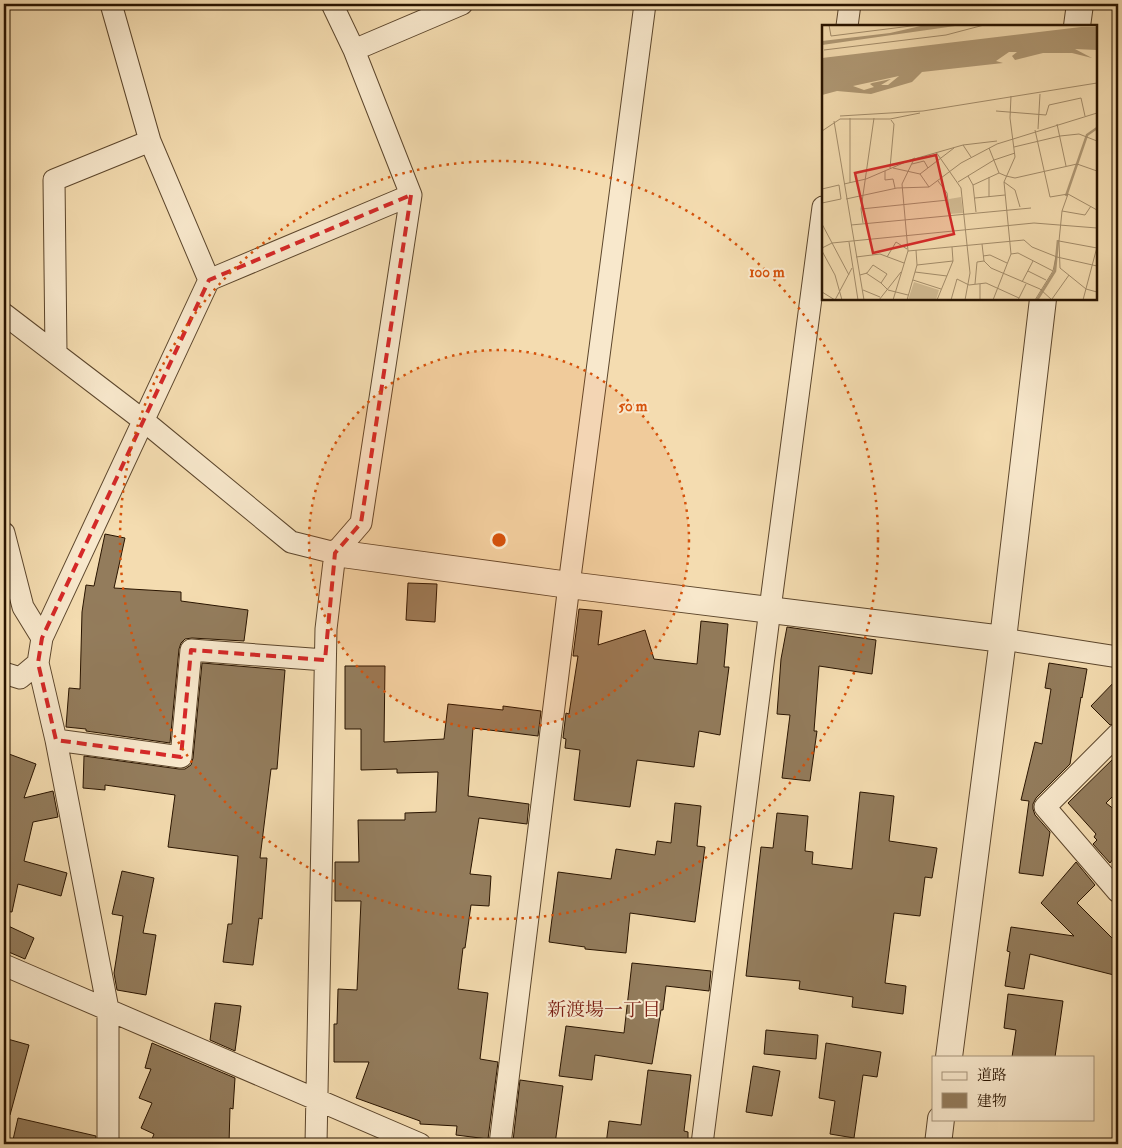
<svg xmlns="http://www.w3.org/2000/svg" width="1122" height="1148" font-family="'IM FELL Double Pica','Noto Serif JP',serif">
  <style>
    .building { fill: #937c5c; stroke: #291400 }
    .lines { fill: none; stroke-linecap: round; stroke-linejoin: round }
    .minor-casing { stroke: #5c462c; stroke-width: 23 }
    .tertiary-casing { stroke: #5c462c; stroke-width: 28 }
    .minor { stroke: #f8e8cc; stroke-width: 21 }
    .tertiary { stroke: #f8e8cc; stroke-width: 26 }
    .marked { fill: none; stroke: #d62828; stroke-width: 4; stroke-dasharray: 10 6; stroke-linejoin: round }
    .ring { fill: none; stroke: #d5520b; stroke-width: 2.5; stroke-dasharray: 2.5 5 }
    .labels { text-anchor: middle; stroke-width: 4; stroke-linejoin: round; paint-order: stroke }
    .neighbourhood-label { font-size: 19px; fill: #7a1f14; stroke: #f8e8cc }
    .inset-river { fill: none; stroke: #af9874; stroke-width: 2.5 }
    .inset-road { fill: none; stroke: #a38c6a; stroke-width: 1 }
    .view { fill: #d62828; fill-opacity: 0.15; stroke: #d62828; stroke-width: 2.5 }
    .inset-edge { fill: none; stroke: #291400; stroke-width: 2.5 }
    .centre { fill: #d5520b; stroke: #f8e8cc; stroke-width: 2.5 }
    .ring-label { font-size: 15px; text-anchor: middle; font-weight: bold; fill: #d5520b; stroke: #f8e8cc; stroke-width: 4; stroke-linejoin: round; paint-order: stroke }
  </style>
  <rect width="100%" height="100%" fill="#f4dcb0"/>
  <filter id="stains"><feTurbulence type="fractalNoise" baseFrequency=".004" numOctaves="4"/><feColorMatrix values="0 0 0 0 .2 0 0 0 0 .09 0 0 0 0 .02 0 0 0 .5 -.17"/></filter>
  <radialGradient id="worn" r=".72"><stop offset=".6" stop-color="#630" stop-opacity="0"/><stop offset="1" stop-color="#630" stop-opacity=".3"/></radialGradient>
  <path class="building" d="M 105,534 L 125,538 L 114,588 L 181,592 L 181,601 L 248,610 L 244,641 L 192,638 L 185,639 L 181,643 L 179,649 L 170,743 L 86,731 L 86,729 L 66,727 L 69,688 L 80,689 L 82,612 L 86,585 L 94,586 Z
    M 408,583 L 437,584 L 435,622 L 406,620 Z
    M 579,609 L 602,611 L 598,645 L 645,630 L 654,659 L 697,664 L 701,621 L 728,624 L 724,667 L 729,667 L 720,735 L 699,731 L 694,767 L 637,760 L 630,807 L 574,800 L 580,750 L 565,748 L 566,739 L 563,738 L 566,713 L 569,714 L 578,656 L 573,656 Z
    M 787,627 L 876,640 L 872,674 L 819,666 L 814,731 L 817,731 L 810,781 L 782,778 L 790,715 L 777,714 L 781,659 Z
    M 202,663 L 285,670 L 277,769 L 271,769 L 260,858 L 267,858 L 262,919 L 259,918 L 253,965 L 223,962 L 228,924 L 232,924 L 238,856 L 168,847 L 175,795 L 105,785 L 105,790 L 83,788 L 84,756 L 179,769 L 185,769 L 191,765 L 193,758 Z
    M 1049,663 L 1087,669 L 1082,698 L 1081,697 L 1070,764 L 1036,798 L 1033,804 L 1033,809 L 1035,815 L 1050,832 L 1043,876 L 1019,873 L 1029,801 L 1021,800 L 1035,742 L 1042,744 L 1051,689 L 1045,688 Z
    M 345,666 L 385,666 L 384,742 L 444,739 L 448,704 L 503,710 L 503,706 L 541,711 L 538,736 L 473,728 L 468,796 L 529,804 L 527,824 L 479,818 L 470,874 L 491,876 L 489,906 L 471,905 L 465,948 L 463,948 L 458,989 L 488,993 L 480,1059 L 498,1062 L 488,1139 L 456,1135 L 457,1126 L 420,1124 L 420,1121 L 356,1098 L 369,1062 L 334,1062 L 334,1024 L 337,1024 L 338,989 L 357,990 L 361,901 L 335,901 L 335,862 L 359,862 L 358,820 L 405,820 L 405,813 L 436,812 L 438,772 L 397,773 L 397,769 L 361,770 L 361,729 L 345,729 Z
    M 1118,678 L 1118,722 L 1110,725 L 1091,706 Z
    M 9,754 L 36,764 L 24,798 L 53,791 L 58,817 L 33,822 L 24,861 L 67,873 L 61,896 L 18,884 L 12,912 L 4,911 L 4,769 Z
    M 1118,754 L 1118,791 L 1106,803 L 1115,810 L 1118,807 L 1118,858 L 1116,855 L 1110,863 L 1093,844 L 1097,840 L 1094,837 L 1096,834 L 1068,803 Z
    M 860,792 L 894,796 L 889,841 L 937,848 L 932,878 L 925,877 L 920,916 L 894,913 L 885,983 L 906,986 L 903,1014 L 852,1007 L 853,997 L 799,989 L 800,981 L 746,976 L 761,847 L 773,848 L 777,813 L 808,816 L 805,851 L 813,852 L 812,864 L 852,869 Z
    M 675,803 L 701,806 L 697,846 L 705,847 L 695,922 L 630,913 L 626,953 L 585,949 L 585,947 L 549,942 L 558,872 L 611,879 L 616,849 L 655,855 L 657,841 L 671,843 Z
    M 1076,862 L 1095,885 L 1077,903 L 1118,944 L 1118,976 L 1030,954 L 1024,989 L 1005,986 L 1010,952 L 1007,951 L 1011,927 L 1074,936 L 1041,903 Z
    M 122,871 L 154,878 L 143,933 L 156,935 L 146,995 L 117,990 L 114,973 L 123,916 L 112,914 Z
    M 4,924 L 34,938 L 25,959 L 4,950 Z
    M 632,963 L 711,971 L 709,991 L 666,986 L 663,1010 L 661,1010 L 652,1064 L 595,1055 L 592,1080 L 559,1076 L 566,1026 L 624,1033 Z
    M 1008,994 L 1063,1001 L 1055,1057 L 1012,1057 L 1016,1030 L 1004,1028 Z
    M 215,1003 L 241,1006 L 235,1051 L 210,1040 Z
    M 766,1030 L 818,1035 L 816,1059 L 764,1054 Z
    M 4,1038 L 29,1045 L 10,1115 L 4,1115 Z
    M 152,1043 L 235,1078 L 233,1109 L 230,1108 L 229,1144 L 150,1144 L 154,1134 L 141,1128 L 152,1103 L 139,1098 L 151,1069 L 145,1068 Z
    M 826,1043 L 881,1052 L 877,1077 L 863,1075 L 854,1138 L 830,1134 L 835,1101 L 819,1098 Z
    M 753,1066 L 780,1071 L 772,1116 L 746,1112 Z
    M 648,1070 L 691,1075 L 684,1131 L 688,1132 L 688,1144 L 606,1144 L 609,1121 L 641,1125 Z
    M 520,1080 L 563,1086 L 555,1144 L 522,1144 L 522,1143 L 513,1141 Z
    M 18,1118 L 96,1136 L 95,1144 L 12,1144 Z"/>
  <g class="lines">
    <defs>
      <path id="minor" d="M 111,4 L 150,141 L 209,280
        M 847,26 L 850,4
        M 354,50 L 462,4
        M 4,314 L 144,421 L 291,542 L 335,553
        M 56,353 L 54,180 L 150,141
        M 4,533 L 23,607 L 42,638
        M 1003,639 L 1118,657
        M 4,673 L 20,678 L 38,663
        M 1118,734 L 1045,807 L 1118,892
        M 56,740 L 181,757 L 191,650 L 325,660
        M 4,965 L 420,1144
        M 108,1144 L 108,1009 L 56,740 L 38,663 L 42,638 L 209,280 L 411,195
        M 316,1144 L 326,629 L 335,553 L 361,523 L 411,195 L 354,50 L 332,4
        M 500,1144 L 569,585 L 645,4
        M 702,1144 L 770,609 L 823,207"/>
      <path id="tertiary" d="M 1077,26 L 1080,4
        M 335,553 L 569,585 L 1003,639
        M 949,1057 L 1003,639 L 1043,299
        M 938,1144 L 941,1119"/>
    </defs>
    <use href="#minor" class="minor-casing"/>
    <use href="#tertiary" class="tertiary-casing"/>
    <use href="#minor" class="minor"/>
    <use href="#tertiary" class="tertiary"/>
  </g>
  <path class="marked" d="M 411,195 L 361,523 L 335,553 L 325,660 L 191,650 L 181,757 L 56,740 L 38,663 L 42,638 L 209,280 Z"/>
  <circle cx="499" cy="540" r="190" fill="#d5520b" fill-opacity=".12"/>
  <g class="ring">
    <circle cx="499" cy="540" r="190"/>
    <circle cx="499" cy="540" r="379"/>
  </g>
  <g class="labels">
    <g class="neighbourhood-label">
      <text x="604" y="1016">新渡場一丁目</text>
    </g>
  </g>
  <g transform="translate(822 25)">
    <rect width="275" height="275" fill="#f4dcb0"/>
    <path d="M 139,172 L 141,188 L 128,189 L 127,174 ZM 92,257 L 117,265 L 114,275 L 86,275 Z" fill="#d1ba92"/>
    <path d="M 103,0 L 140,0 L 0,20 L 0,16 L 68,8 ZM 259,2 L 275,2 L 275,25 L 253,24 L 270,33 L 250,28 L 221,28 L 193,35 L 190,31 L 195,27 L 187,27 L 174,36 L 181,38 L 100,47 L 90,57 L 49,69 L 15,66 L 0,70 L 0,33 ZM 77,51 L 66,60 L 59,60 L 69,54 L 50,58 L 48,59 L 52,62 L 42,65 L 31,61 Z" fill="#af9874" fill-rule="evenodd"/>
    <path class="inset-river" d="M 244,171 L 265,110 L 275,103M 215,275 L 233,246 L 236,215"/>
    <path class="inset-road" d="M 7,0 L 9,11 L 97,0M 2,25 L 124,10 L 162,0M 174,86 L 224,90 L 227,80 L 259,73 L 263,91M 18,91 L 101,86 L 275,58M 12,96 L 42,275M 235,99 L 244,141M 216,104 L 218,69M 213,105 L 228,172 L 246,169 L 275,185M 0,106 L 18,94 L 68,94 L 98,88M 141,120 L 175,116M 192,122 L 238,111 L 257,109 L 275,116M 167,123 L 177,148 L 184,151 L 193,153 L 255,139 L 275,146M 114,127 L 139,163 L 148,248 L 143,275M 90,139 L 102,136 L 106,143M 68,143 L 72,99 L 69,95M 71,143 L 98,149 L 107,162M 63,146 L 63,155 L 71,154 L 73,163M 98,149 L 132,123M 146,151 L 151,160 L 154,187M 116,156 L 125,168 L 128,190M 136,157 L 172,135 L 193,128M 182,157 L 193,165 L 198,182M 28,158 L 28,93M 22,159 L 44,154 L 93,133M 151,160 L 177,148M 0,164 L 17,160 L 19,174 L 0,178M 246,169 L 240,186 L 237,216 L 238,243 L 264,264 L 275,267M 167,172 L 167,152M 153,173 L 183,170M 24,174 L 75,163 L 107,162 L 139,138 L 175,119 L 275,88M 39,184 L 126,175M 240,186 L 263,190 L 269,181M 41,198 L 39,184 L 52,93M 0,199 L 27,250M 29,200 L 209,183M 237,216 L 275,223M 27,217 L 36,275M 160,219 L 162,236 L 169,243 L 218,264 L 230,275M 0,223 L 10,218 L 212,198 L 275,203M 0,226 L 13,250 L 20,275M 86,226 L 202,215 L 210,222 L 235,232 L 275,241M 189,229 L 196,228 L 231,246M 161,231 L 168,230 L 185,238M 34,232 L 58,229 L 82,238M 65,232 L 74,217 L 85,224M 95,240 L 131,236M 206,246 L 224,255M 93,247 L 125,251M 38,250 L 45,248 L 51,240 L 65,249 L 59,258 L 44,248M 91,255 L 119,264M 200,257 L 211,236M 59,258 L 66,265 L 86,270M 153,259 L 155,237 L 162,236M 41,265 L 58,272M 0,267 L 13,275M 230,274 L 247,250M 13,275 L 30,243M 57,275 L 79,247M 71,275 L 86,226 L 80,159 L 92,134 L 141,120 L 149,132M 85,275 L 95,240 L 94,225M 115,275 L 131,236 L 130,222M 129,275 L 135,254 L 147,260 L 164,258 L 197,273M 158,275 L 158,259M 171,275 L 189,229 L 182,157 L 193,132 L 188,93 L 189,71M 196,275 L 204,259M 213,275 L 231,246 L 234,232M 261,275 L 275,222"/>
    <path class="view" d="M 114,130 L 132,209 L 51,228 L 33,148 Z"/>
    <rect width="275" height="275" class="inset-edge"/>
  </g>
  <circle cx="499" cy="540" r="8" class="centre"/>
  <g class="ring-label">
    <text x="767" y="277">100 m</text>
    <text x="633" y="411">50 m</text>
  </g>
  <rect width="1122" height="1148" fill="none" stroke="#f4dcb0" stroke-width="20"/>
  <rect x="5" y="5" width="1112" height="1138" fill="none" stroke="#291400" stroke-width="2.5"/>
  <rect x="10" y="10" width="1102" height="1128" fill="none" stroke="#291400"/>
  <rect x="932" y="1056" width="162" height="65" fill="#f8e8cc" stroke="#a5937a"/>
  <rect x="942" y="1072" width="25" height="8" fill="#f8e8cc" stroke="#a5937a"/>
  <text x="977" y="1080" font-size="15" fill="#291400">道路</text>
  <rect x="942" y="1093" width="25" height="15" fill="#937c5c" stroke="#a5937a"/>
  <text x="977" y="1106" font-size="15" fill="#291400">建物</text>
  <rect width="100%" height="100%" filter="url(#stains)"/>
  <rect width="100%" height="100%" fill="url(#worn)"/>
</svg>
